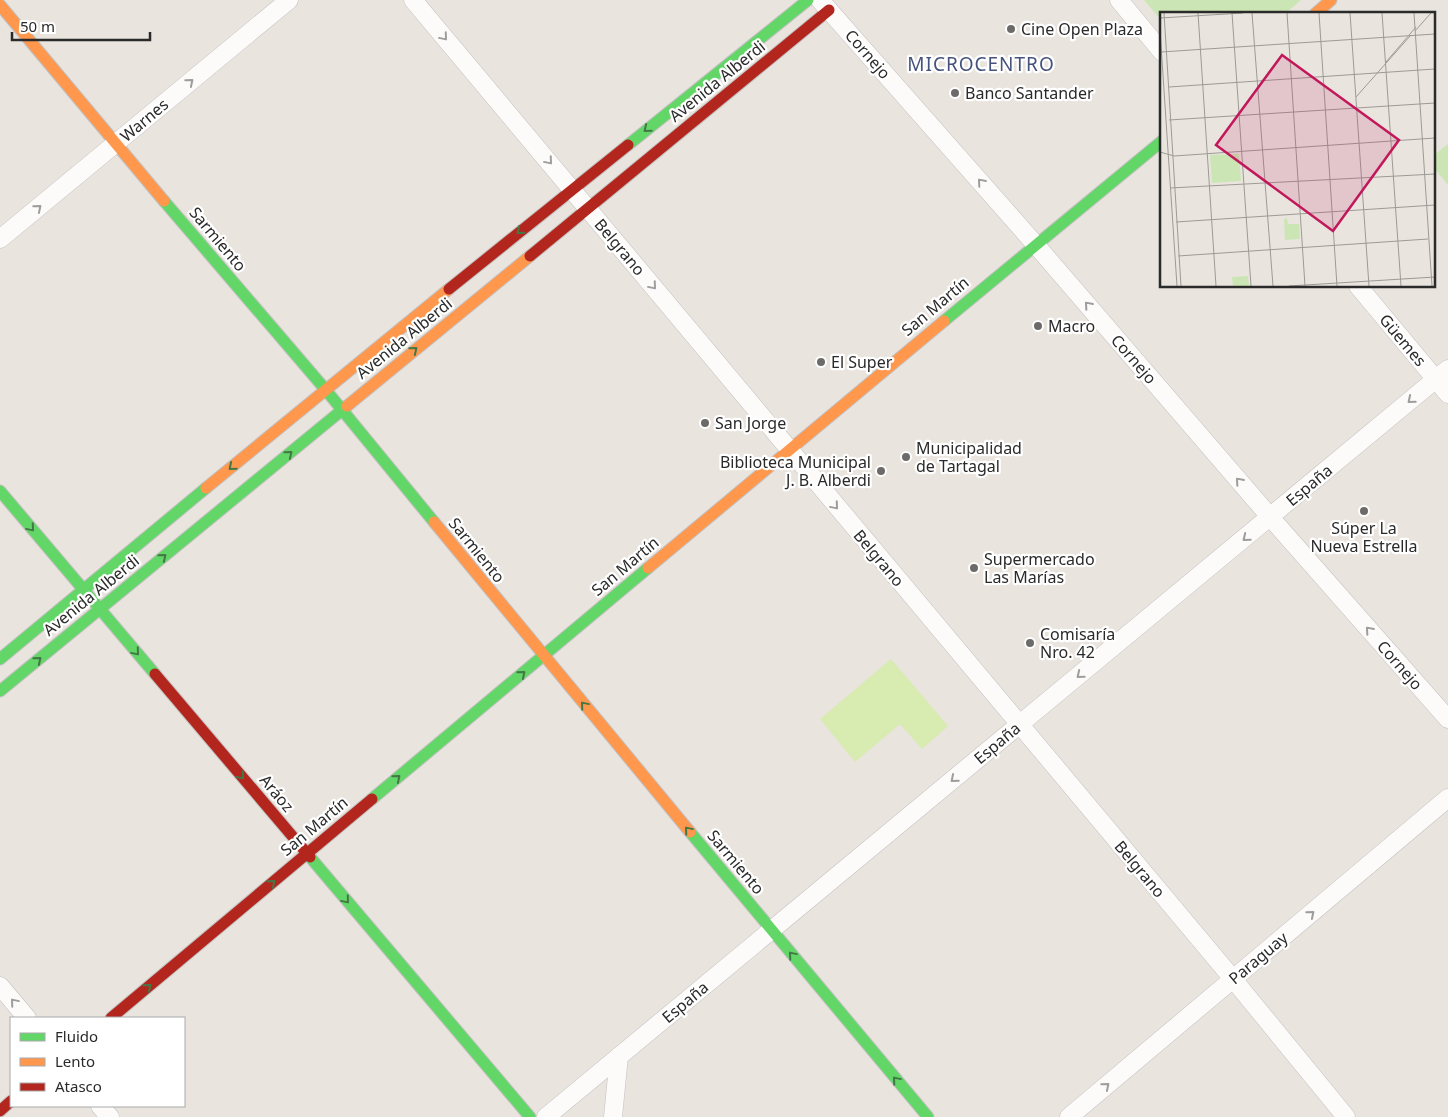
<svg xmlns="http://www.w3.org/2000/svg" width="1448" height="1117" font-family="'Noto Sans',sans-serif">
  <style>
    .green { fill: #cbe6b4 }
    .pitch { fill: #d8ebb1 }
    .lines { fill: none; stroke-linecap: round; stroke-linejoin: round }
    .street-casing { stroke: #c2c0c0; stroke-width: 19 }
    .fast-casing { stroke: #c2c0c0; stroke-width: 13 }
    .slow-casing { stroke: #c2c0c0; stroke-width: 13 }
    .jam-casing { stroke: #c2c0c0; stroke-width: 13 }
    .street { stroke: #fcfbfa; stroke-width: 18 }
    .fast { stroke: #63d668; stroke-width: 11 }
    .slow { stroke: #ff974d; stroke-width: 11 }
    .jam { stroke: #b3261e; stroke-width: 11 }
    .oneway { stroke: #9e9d9c }
    .oneway2 { stroke: #447746 }
    .poi-dot { fill: #6d6b69; stroke: #fff; stroke-width: 2 }
    .labels { text-anchor: middle; stroke-width: 4.5; stroke-linejoin: round; paint-order: stroke }
    .poi-label { font-size: 16px; fill: #2a2a2a; stroke: #fff; text-anchor: start }
    .street-label { font-size: 16px; fill: #2a2a2a; stroke: #fff }
    .quarter-label { font-size: 19px; letter-spacing: 1px; fill: #46527e; stroke: #fff }
    .inset-road { fill: none; stroke: #9d9a96; stroke-width: 1 }
    .view { fill: #c2185b; fill-opacity: 0.15; stroke: #c2185b; stroke-width: 2.5 }
    .inset-edge { fill: none; stroke: #2a2a2a; stroke-width: 2.5 }
  </style>
  <rect width="100%" height="100%" fill="#e9e4de"/>
  <path class="green" d="M 1144,0 L 1301,0 L 1285,14 L 1162,14 L 1162,21 Z
    M 1448,144 L 1448,185 L 1434,168 L 1434,155 Z"/>
  <path class="pitch" d="M 891,659 L 948,726 L 922,749 L 900,724 L 855,762 L 820,719 Z"/>
  <g class="lines">
    <defs>
      <path id="street" d="M 413,0 L 1233,979 L 1346,1117
        M 820,0 L 1035,244 L 1271,518 L 1448,719
        M 1119,0 L 1162,52
        M 0,239 L 289,0
        M 1358,286 L 1448,394
        M 0,986 L 27,1018
        M 100,1106 L 110,1117
        M 546,1117 L 1448,369
        M 613,1117 L 619,1056
        M 1069,1117 L 1448,798"/>
      <path id="fast" d="M 628,145 L 808,0
        M 164,201 L 325,389 L 434,522
        M 944,321 L 1162,141
        M 0,491 L 155,674
        M 0,659 L 206,488
        M 0,691 L 347,406
        M 372,799 L 648,568
        M 690,832 L 928,1117
        M 310,857 L 530,1117"/>
      <path id="slow" d="M 0,5 L 164,201
        M 1315,14 L 1331,0
        M 347,406 L 530,256
        M 206,488 L 449,289
        M 434,522 L 690,832
        M 648,568 L 944,321"/>
      <path id="jam" d="M 530,256 L 829,10
        M 449,289 L 628,145
        M 155,674 L 310,857
        M 111,1018 L 372,799
        M 0,1111 L 11,1101"/>
    </defs>
    <use href="#street" class="street-casing"/>
    <use href="#fast" class="fast-casing"/>
    <use href="#slow" class="slow-casing"/>
    <use href="#jam" class="jam-casing"/>
    <use href="#street" class="street"/>
    <use href="#fast" class="fast"/>
    <use href="#slow" class="slow"/>
    <use href="#jam" class="jam"/>
  </g>
  <defs><path id="oneway-chevron" d="M-2-3.5L2.5 0L-2 3.5" fill="none" stroke-width="1.6" stroke-linecap="round" stroke-linejoin="round" transform="scale(1.25)"/></defs>
  <g class="oneway">
    <use href="#oneway-chevron" transform="translate(444 37) rotate(50)"/>
    <use href="#oneway-chevron" transform="translate(190 82) rotate(-40)"/>
    <use href="#oneway-chevron" transform="translate(549 161) rotate(50)"/>
    <use href="#oneway-chevron" transform="translate(981 182) rotate(-131)"/>
    <use href="#oneway-chevron" transform="translate(38 208) rotate(-40)"/>
    <use href="#oneway-chevron" transform="translate(653 286) rotate(50)"/>
    <use href="#oneway-chevron" transform="translate(1088 305) rotate(-131)"/>
    <use href="#oneway-chevron" transform="translate(1411 400) rotate(140)"/>
    <use href="#oneway-chevron" transform="translate(1239 481) rotate(-131)"/>
    <use href="#oneway-chevron" transform="translate(835 506) rotate(50)"/>
    <use href="#oneway-chevron" transform="translate(1246 538) rotate(141)"/>
    <use href="#oneway-chevron" transform="translate(1369 630) rotate(-131)"/>
    <use href="#oneway-chevron" transform="translate(1080 675) rotate(141)"/>
    <use href="#oneway-chevron" transform="translate(954 779) rotate(140)"/>
    <use href="#oneway-chevron" transform="translate(1311 914) rotate(-40)"/>
    <use href="#oneway-chevron" transform="translate(14 1002) rotate(-130)"/>
    <use href="#oneway-chevron" transform="translate(1106 1086) rotate(-40)"/>
  </g>
  <g class="oneway2">
    <use href="#oneway-chevron" transform="translate(647 129) rotate(141)"/>
    <use href="#oneway-chevron" transform="translate(520 231) rotate(141)"/>
    <use href="#oneway-chevron" transform="translate(414 350) rotate(-39)"/>
    <use href="#oneway-chevron" transform="translate(289 454) rotate(-39)"/>
    <use href="#oneway-chevron" transform="translate(232 467) rotate(140)"/>
    <use href="#oneway-chevron" transform="translate(31 528) rotate(50)"/>
    <use href="#oneway-chevron" transform="translate(163 557) rotate(-39)"/>
    <use href="#oneway-chevron" transform="translate(136 652) rotate(50)"/>
    <use href="#oneway-chevron" transform="translate(38 660) rotate(-39)"/>
    <use href="#oneway-chevron" transform="translate(522 674) rotate(-40)"/>
    <use href="#oneway-chevron" transform="translate(584 705) rotate(-130)"/>
    <use href="#oneway-chevron" transform="translate(241 776) rotate(50)"/>
    <use href="#oneway-chevron" transform="translate(397 778) rotate(-40)"/>
    <use href="#oneway-chevron" transform="translate(688 830) rotate(-130)"/>
    <use href="#oneway-chevron" transform="translate(272 883) rotate(-40)"/>
    <use href="#oneway-chevron" transform="translate(346 900) rotate(50)"/>
    <use href="#oneway-chevron" transform="translate(792 955) rotate(-130)"/>
    <use href="#oneway-chevron" transform="translate(148 987) rotate(-40)"/>
    <use href="#oneway-chevron" transform="translate(896 1080) rotate(-130)"/>
  </g>
  <g class="poi-dot">
    <circle cx="1011" cy="29" r="5"/>
    <circle cx="955" cy="93" r="5"/>
    <circle cx="1038" cy="326" r="5"/>
    <circle cx="821" cy="362" r="5"/>
    <circle cx="705" cy="423" r="5"/>
    <circle cx="906" cy="457" r="5"/>
    <circle cx="881" cy="471" r="5"/>
    <circle cx="1364" cy="511" r="5"/>
    <circle cx="974" cy="568" r="5"/>
    <circle cx="1030" cy="643" r="5"/>
  </g>
  <g class="labels">
    <g class="poi-label">
      <text x="1021" y="35">Cine Open Plaza</text>
      <text x="965" y="99">Banco Santander</text>
      <text x="1048" y="332">Macro</text>
      <text x="831" y="368">El Super</text>
      <text x="715" y="429">San Jorge</text>
      <text x="916" y="454">Municipalidad<tspan x="916" dy="18">de Tartagal</tspan></text>
      <text x="871" y="468" text-anchor="end">Biblioteca Municipal<tspan x="871" dy="18">J. B. Alberdi</tspan></text>
      <text x="1364" y="534" text-anchor="middle">Súper La<tspan x="1364" dy="18">Nueva Estrella</tspan></text>
      <text x="984" y="565">Supermercado<tspan x="984" dy="18">Las Marías</tspan></text>
      <text x="1040" y="640">Comisaría<tspan x="1040" dy="18">Nro. 42</tspan></text>
    </g>
    <g class="street-label">
      <text transform="translate(868 54) rotate(49)" y="6">Cornejo</text>
      <text transform="translate(717 81) rotate(-39)" y="6">Avenida Alberdi</text>
      <text transform="translate(144 120) rotate(-40)" y="6">Warnes</text>
      <text transform="translate(218 239) rotate(50)" y="6">Sarmiento</text>
      <text transform="translate(620 247) rotate(50)" y="6">Belgrano</text>
      <text transform="translate(935 306) rotate(-40)" y="6">San Martín</text>
      <text transform="translate(404 338) rotate(-39)" y="6">Avenida Alberdi</text>
      <text transform="translate(1403 340) rotate(50)" y="6">Güemes</text>
      <text transform="translate(1134 359) rotate(49)" y="6">Cornejo</text>
      <text transform="translate(1309 485) rotate(-40)" y="6">España</text>
      <text transform="translate(477 550) rotate(51)" y="6">Sarmiento</text>
      <text transform="translate(879 558) rotate(50)" y="6">Belgrano</text>
      <text transform="translate(625 566) rotate(-40)" y="6">San Martín</text>
      <text transform="translate(91 595) rotate(-39)" y="6">Avenida Alberdi</text>
      <text transform="translate(1400 665) rotate(49)" y="6">Cornejo</text>
      <text transform="translate(997 743) rotate(-40)" y="6">España</text>
      <text transform="translate(277 793) rotate(50)" y="6">Aráoz</text>
      <text transform="translate(314 826) rotate(-40)" y="6">San Martín</text>
      <text transform="translate(736 862) rotate(50)" y="6">Sarmiento</text>
      <text transform="translate(1140 869) rotate(50)" y="6">Belgrano</text>
      <text transform="translate(1258 958) rotate(-40)" y="6">Paraguay</text>
      <text transform="translate(685 1002) rotate(-40)" y="6">España</text>
    </g>
    <g class="quarter-label">
      <text x="981" y="71">MICROCENTRO</text>
    </g>
  </g>
  <g transform="translate(1160 12)">
    <rect width="275" height="275" fill="#e9e4de"/>
    <path d="M 79,142 L 81,169 L 52,171 L 50,143 ZM 127,206 L 128,212 L 139,212 L 140,227 L 125,228 L 124,207 ZM 88,264 L 89,274 L 73,274 L 72,265 Z" fill="#cbe6b4"/>
    <path class="inset-road" d="M 4,1 L 21,274M 38,1 L 56,274M 72,1 L 91,274M 92,1 L 113,274M 127,1 L 145,274M 159,1 L 177,274M 190,1 L 209,274M 222,1 L 241,274M 254,1 L 272,274M 0,6 L 83,1M 0,18 L 17,274M 255,19 L 271,1M 1,40 L 275,22M 226,50 L 256,15M 9,75 L 275,57M 196,85 L 251,23M 9,108 L 275,91M 0,140 L 14,144 L 275,126M 10,176 L 275,162M 16,210 L 275,193M 18,244 L 268,227M 129,274 L 275,265"/>
    <path class="view" d="M 122,43 L 239,128 L 173,219 L 56,133 Z"/>
    <rect width="275" height="275" class="inset-edge"/>
  </g>
  <rect x="10" y="1017" width="175" height="90" fill="#ffffff" stroke="#aaaaaa"/>
  <rect x="20" y="1033" width="25" height="8" fill="#63d668" stroke="#aaaaaa"/>
  <text x="55" y="1042" font-size="15" fill="#2a2a2a">Fluido</text>
  <rect x="20" y="1058" width="25" height="8" fill="#ff974d" stroke="#aaaaaa"/>
  <text x="55" y="1067" font-size="15" fill="#2a2a2a">Lento</text>
  <rect x="20" y="1083" width="25" height="8" fill="#b3261e" stroke="#aaaaaa"/>
  <text x="55" y="1092" font-size="15" fill="#2a2a2a">Atasco</text>
  <path d="M12 32v8h138v-8" fill="none" stroke="#2a2a2a" stroke-width="2.5"/>
  <text x="20" y="32" font-size="15" fill="#2a2a2a" stroke="#ffffff" stroke-width="4" paint-order="stroke">50 m</text>
</svg>
